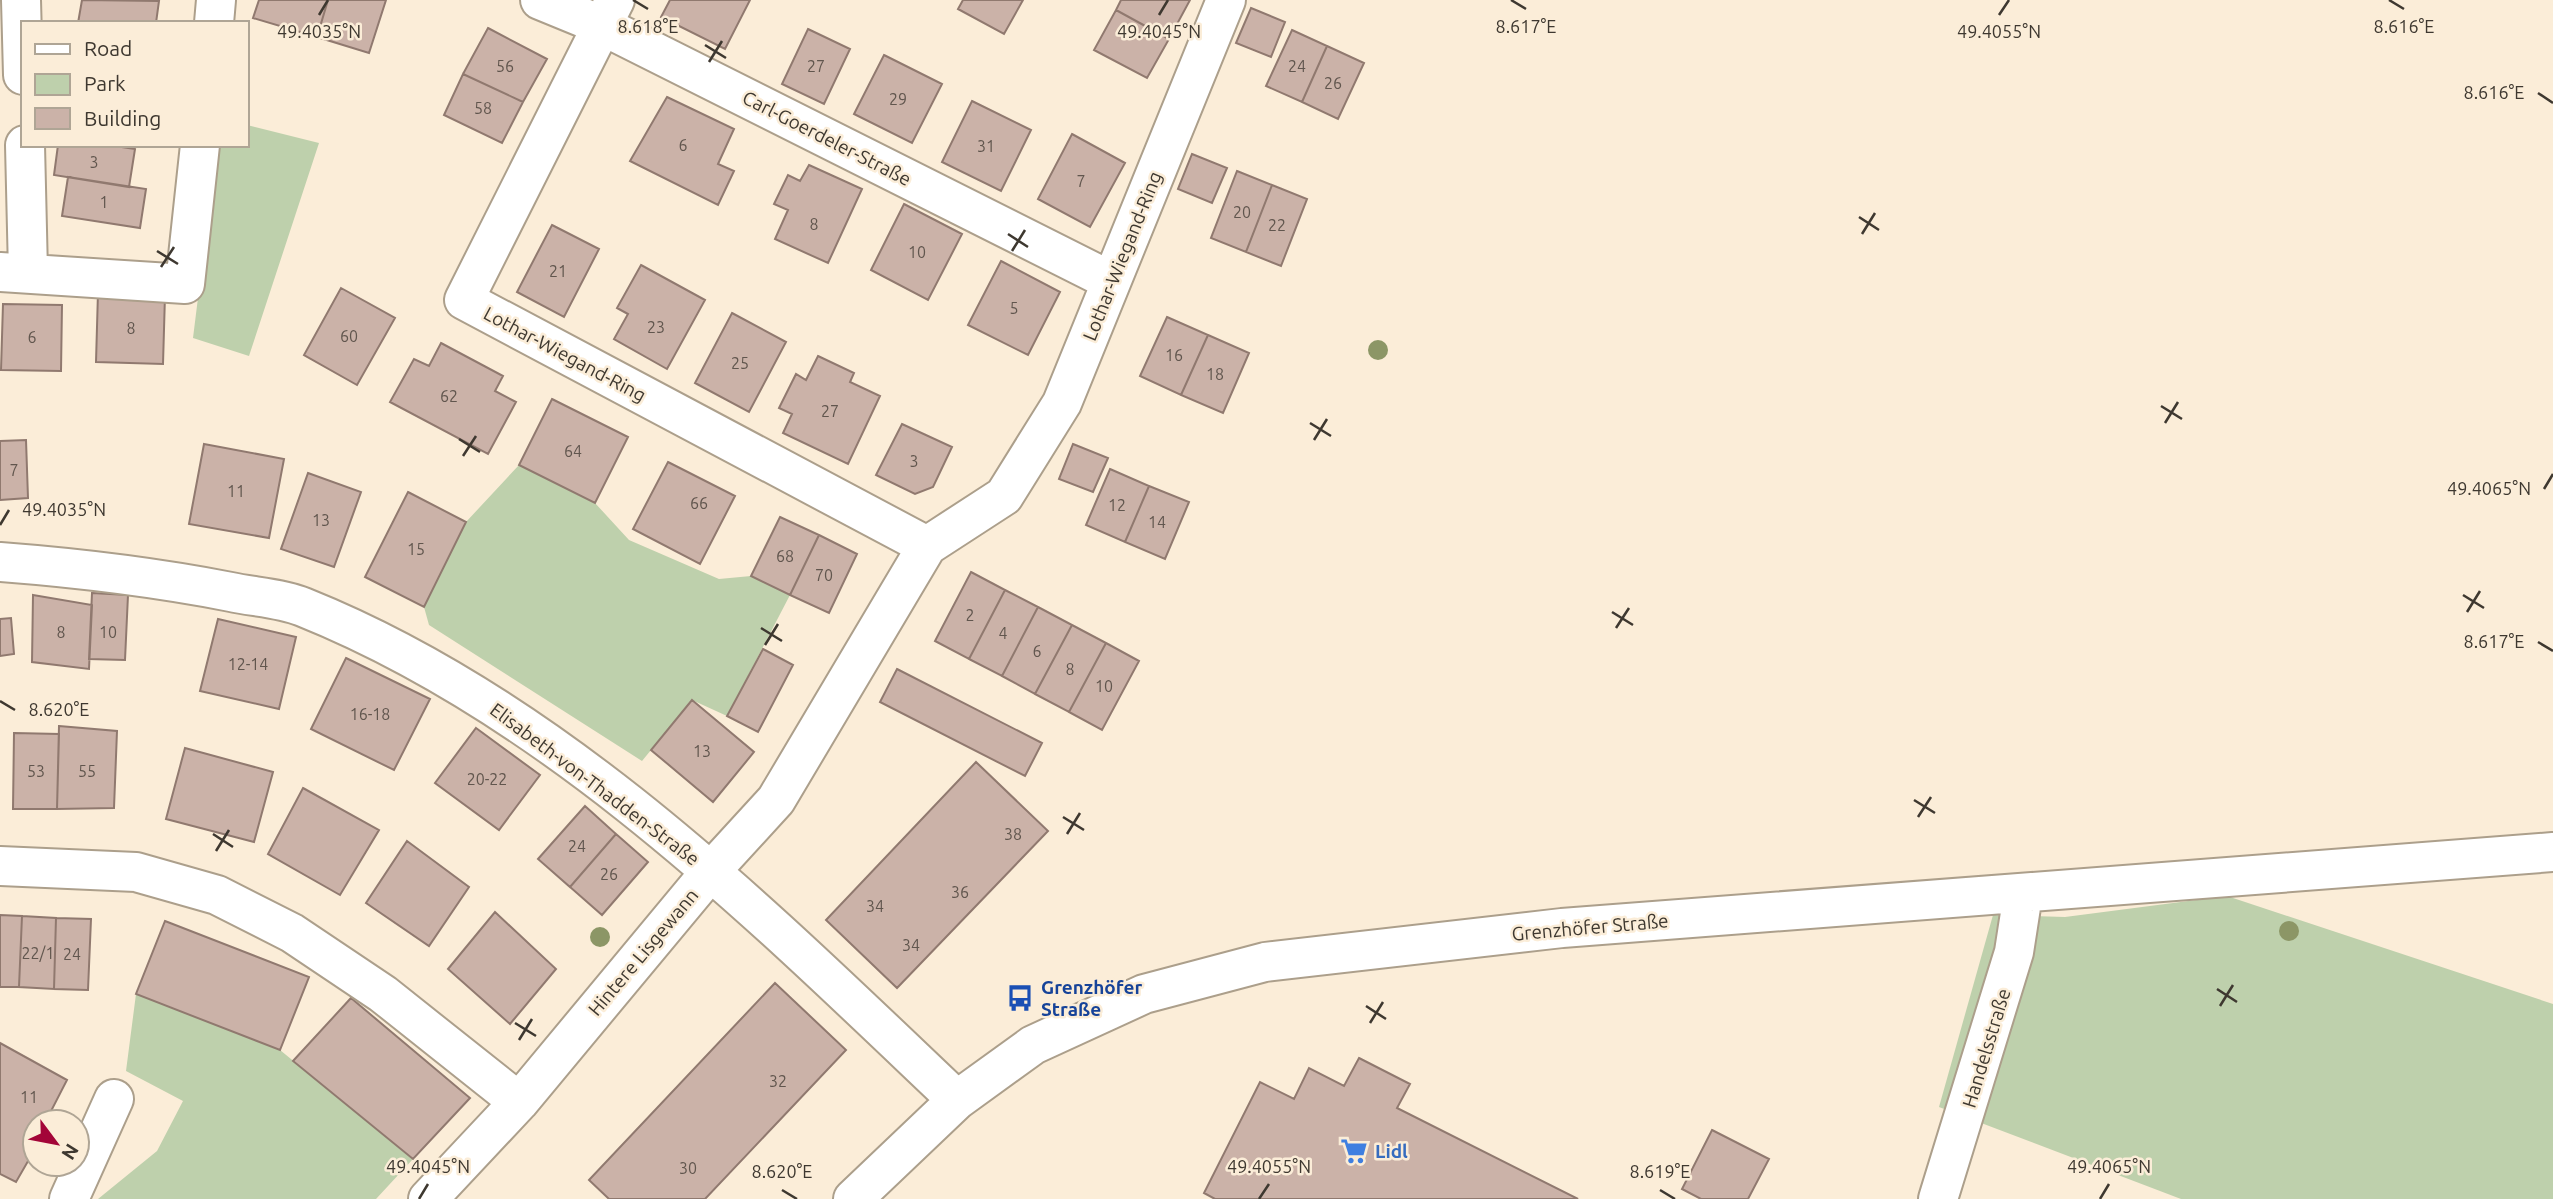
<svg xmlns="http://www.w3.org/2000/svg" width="2553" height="1199" font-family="Ubuntu,sans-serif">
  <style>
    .green { fill: #bed0ac }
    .building { fill: #cbb2a8; stroke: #90796f; stroke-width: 2 }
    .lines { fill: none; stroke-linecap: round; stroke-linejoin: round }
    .minor-casing { stroke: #ac9f8b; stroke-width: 42 }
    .minor { stroke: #fff; stroke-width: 38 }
    .tree { fill: #8c9666 }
    .ticks { fill: none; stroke: #3e3830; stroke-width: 2.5 }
    .labels { text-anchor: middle; stroke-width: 5; stroke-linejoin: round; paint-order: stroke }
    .number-label { font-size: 16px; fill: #61564e }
    .street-label { font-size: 19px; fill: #3e3830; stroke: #fbedd8 }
    .transit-label { font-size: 19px; font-weight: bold; fill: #164399; stroke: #fbedd8; text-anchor: start }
    .shop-label { font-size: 19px; font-weight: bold; fill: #366cbe; stroke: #fbedd8; text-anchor: start }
    .ticks-label { font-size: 18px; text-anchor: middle; fill: #3e3830; stroke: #fbedd8; stroke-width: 5; stroke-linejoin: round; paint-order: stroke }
  </style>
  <rect width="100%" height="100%" fill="#fbedd8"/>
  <path class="green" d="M 247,125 L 319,143 L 249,356 L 193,338 L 217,145 L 247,145 Z
    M 519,465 L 595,503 L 629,540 L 719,579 L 751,576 L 790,595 L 727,716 L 692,700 L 642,761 L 429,625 L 424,607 L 466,522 Z
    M 2227,896 L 2553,1004 L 2553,1199 L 2181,1199 L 1939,1107 L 1993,915 L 2065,917 Z
    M 136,994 L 280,1050 L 413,1159 L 376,1199 L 98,1199 L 157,1151 L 183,1101 L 126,1071 Z"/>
  <path class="building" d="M 82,0 L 159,1 L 156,23 L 78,23 Z
    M 259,0 L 328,0 L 317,37 L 253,18 Z
    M 328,0 L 386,0 L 369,53 L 317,37 Z
    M 670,0 L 750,0 L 725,49 L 661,17 Z
    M 963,0 L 1023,0 L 1004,34 L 958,9 Z
    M 1121,0 L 1190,0 L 1169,39 L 1116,10 Z
    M 1251,8 L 1285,22 L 1271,57 L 1236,43 Z
    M 1116,10 L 1169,39 L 1147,78 L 1094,50 Z
    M 488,28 L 547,59 L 523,102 L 463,74 Z
    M 808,29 L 850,49 L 824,104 L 782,84 Z
    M 1292,30 L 1327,46 L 1302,102 L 1266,86 Z
    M 1327,46 L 1364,63 L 1338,119 L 1302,102 Z
    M 884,55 L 942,84 L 912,143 L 854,114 Z
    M 463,74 L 523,102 L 502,143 L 444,115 Z
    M 667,97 L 734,129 L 718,164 L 734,171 L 718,205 L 630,161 Z
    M 972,101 L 1031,130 L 1001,191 L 942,162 Z
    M 1072,134 L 1125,163 L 1090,227 L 1038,199 Z
    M 58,145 L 108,145 L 135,149 L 129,187 L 54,175 Z
    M 1192,154 L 1227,168 L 1212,203 L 1178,189 Z
    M 809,165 L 862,189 L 828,263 L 775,239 L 788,210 L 774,204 L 788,175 L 800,181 Z
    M 1237,171 L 1272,185 L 1246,252 L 1211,238 Z
    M 68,177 L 146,189 L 140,228 L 62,216 Z
    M 1272,185 L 1307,199 L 1281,266 L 1246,252 Z
    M 904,204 L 962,234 L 928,300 L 871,270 Z
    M 552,225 L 599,249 L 564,317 L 517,292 Z
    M 1001,261 L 1060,292 L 1028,355 L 968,325 Z
    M 641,265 L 705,300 L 667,369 L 614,339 L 628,314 L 617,308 Z
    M 341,288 L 395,318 L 357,385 L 304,355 Z
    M 98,292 L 165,295 L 163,364 L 96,362 Z
    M 3,304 L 62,305 L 61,371 L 1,370 Z
    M 732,313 L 786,342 L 749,412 L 695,383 Z
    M 1167,317 L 1208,335 L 1181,395 L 1140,376 Z
    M 1208,335 L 1249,353 L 1223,413 L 1181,395 Z
    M 441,343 L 503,376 L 495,391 L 516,402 L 488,454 L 390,402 L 414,359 L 429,366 Z
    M 818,356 L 854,373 L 850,382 L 880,396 L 848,464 L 783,433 L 792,414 L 779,408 L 796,374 L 806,380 Z
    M 552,399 L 628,437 L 595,503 L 519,465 Z
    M 902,424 L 952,447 L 933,487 L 915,494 L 876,475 Z
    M 26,440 L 28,498 L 0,500 L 0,441 Z
    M 204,444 L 284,459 L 269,538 L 189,524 Z
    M 1073,444 L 1108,458 L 1093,492 L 1059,479 Z
    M 668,462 L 735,496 L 700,564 L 633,529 Z
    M 1110,469 L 1149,486 L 1125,542 L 1086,525 Z
    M 308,473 L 361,492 L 334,567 L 281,549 Z
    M 1149,486 L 1189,502 L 1165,559 L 1125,542 Z
    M 408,492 L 466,522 L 424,607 L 365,577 Z
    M 780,517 L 819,535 L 790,595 L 751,576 Z
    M 819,535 L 857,554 L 829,613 L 790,595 Z
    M 971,572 L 1005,590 L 969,659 L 935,641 Z
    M 1005,590 L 1038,607 L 1002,676 L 969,659 Z
    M 92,593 L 128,595 L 125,660 L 89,659 Z
    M 33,595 L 92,605 L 89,669 L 32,662 Z
    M 1038,607 L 1072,625 L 1035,694 L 1002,676 Z
    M 11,618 L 14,654 L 0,656 L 0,619 Z
    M 218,619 L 296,637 L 279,709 L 200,691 Z
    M 1072,625 L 1106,643 L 1069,712 L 1035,694 Z
    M 1106,643 L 1139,661 L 1102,730 L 1069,712 Z
    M 763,649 L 793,665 L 758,732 L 727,716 Z
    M 346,658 L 430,699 L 394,770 L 311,729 Z
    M 897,669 L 1042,743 L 1025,776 L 880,702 Z
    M 692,700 L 754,752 L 713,802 L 651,750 Z
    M 59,726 L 117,731 L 114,808 L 57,809 Z
    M 476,728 L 540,775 L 499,830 L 435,783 Z
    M 14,733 L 59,734 L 57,809 L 13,809 Z
    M 185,748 L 273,772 L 254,842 L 166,819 Z
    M 976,762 L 1048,831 L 897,988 L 826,920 Z
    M 303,788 L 379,830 L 340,895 L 268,854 Z
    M 585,806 L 616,834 L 570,887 L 538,859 Z
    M 616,834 L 648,862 L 602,915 L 570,887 Z
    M 407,841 L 469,887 L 429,946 L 366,903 Z
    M 495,912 L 556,969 L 510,1024 L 448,969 Z
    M 0,915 L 22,916 L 19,987 L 0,987 Z
    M 22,916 L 56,918 L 54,989 L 19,987 Z
    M 56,918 L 91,919 L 88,990 L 54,989 Z
    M 165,921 L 309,977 L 280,1050 L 136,994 Z
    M 775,983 L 846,1050 L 705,1199 L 609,1199 L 589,1180 Z
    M 351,998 L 470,1098 L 413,1159 L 293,1061 Z
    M 0,1043 L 67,1080 L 50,1113 L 66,1122 L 35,1122 L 35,1149 L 16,1182 L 0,1174 Z
    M 1359,1058 L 1410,1084 L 1397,1108 L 1578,1199 L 1215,1199 L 1204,1193 L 1260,1082 L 1294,1099 L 1309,1068 L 1344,1086 Z
    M 1712,1130 L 1769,1159 L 1748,1199 L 1701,1199 L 1682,1189 Z"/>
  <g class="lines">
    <defs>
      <path id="minor" d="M 21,0 L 23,75
        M 540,0 L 601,25 L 1111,281
        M 615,0 L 464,300 L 927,546
        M 214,23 L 216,0
        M 25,145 L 28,272
        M 0,272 L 185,284 L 200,145
        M 0,562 C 78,568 154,577 231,592 C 254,597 281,598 303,607 C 557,709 762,915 957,1100
        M 0,866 L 136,872 L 217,895 L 292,933 L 383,994 L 519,1102
        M 69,1199 L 114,1099
        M 428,1199 L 519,1102 L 711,871 L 776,800 L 927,546 L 1004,496 L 1062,403 L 1226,0
        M 853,1199 L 957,1100 L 1033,1045 L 1144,994 L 1265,962 L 1562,928 L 2553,852
        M 1938,1199 L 2014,952 L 2023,894"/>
    </defs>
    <use href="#minor" class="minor-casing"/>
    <use href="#minor" class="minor"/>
  </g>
  <g class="tree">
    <circle cx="1378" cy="350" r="10"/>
    <circle cx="2289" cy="931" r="10"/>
    <circle cx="600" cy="937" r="10"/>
  </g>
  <path class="ticks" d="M 633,0 L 648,9M 1511,0 L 1526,9M 2389,0 L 2404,9M 319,15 L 328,0M 1159,15 L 1168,0M 1999,15 L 2009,0M 705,45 L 726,58M 709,62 L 722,41M 2538,93 L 2553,103M 1859,217 L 1879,230M 1008,234 L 1028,247M 1862,234 L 1875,213M 157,251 L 178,264M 1012,251 L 1025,230M 161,267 L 174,247M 2161,406 L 2182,419M 1310,423 L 1331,436M 2165,423 L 2178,402M 459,439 L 480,452M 1314,440 L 1327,419M 463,456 L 476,436M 2544,489 L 2553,474M 0,525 L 9,510M 2463,595 L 2484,608M 1612,612 L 1633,625M 2467,612 L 2480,591M 761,628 L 782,641M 1616,628 L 1629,608M 2538,642 L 2553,651M 765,645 L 778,624M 0,701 L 15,710M 1914,800 L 1935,813M 1063,817 L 1084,830M 1918,817 L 1931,797M 213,834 L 233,847M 1067,834 L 1080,813M 216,851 L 229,830M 2217,989 L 2237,1002M 1366,1006 L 1386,1019M 2220,1006 L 2233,985M 515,1023 L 536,1036M 1370,1023 L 1383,1002M 519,1040 L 532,1019M 782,1190 L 797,1199M 1660,1190 L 1675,1199M 419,1199 L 428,1184M 1259,1199 L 1269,1184M 2100,1199 L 2109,1184"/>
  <defs>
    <symbol id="bus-bare" viewBox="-9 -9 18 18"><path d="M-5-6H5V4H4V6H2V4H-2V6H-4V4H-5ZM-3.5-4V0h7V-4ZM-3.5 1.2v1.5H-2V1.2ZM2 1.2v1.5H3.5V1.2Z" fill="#1a4fb4" stroke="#fbedd8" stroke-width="2.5" paint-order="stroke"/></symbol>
    <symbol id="supermarket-bare" viewBox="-9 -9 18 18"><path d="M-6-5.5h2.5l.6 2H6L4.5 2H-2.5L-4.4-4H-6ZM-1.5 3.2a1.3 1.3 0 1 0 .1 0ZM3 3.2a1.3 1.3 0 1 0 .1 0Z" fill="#3f7fe0" stroke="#fbedd8" stroke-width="2.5" paint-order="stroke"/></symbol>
  </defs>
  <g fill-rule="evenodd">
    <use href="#bus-bare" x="1001" y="979" width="38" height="38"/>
    <use href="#supermarket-bare" x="1335" y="1132" width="38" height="38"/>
  </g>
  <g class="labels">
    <g class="number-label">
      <text x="505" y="72">56</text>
      <text x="816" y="72">27</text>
      <text x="1297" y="72">24</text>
      <text x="1333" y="89">26</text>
      <text x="898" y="105">29</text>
      <text x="483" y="114">58</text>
      <text x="683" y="151">6</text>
      <text x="986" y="152">31</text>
      <text x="94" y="168">3</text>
      <text x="1081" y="187">7</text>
      <text x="104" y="208">1</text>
      <text x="1242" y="218">20</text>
      <text x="814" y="230">8</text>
      <text x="1277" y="231">22</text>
      <text x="917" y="258">10</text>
      <text x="558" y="277">21</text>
      <text x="1014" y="314">5</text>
      <text x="656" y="333">23</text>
      <text x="131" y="334">8</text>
      <text x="349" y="342">60</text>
      <text x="32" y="343">6</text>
      <text x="1174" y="361">16</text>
      <text x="740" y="369">25</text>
      <text x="1215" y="380">18</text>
      <text x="449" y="402">62</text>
      <text x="830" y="417">27</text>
      <text x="573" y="457">64</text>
      <text x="914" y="467">3</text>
      <text x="14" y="476">7</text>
      <text x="236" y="497">11</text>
      <text x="699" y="509">66</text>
      <text x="1117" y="511">12</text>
      <text x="321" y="526">13</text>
      <text x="1157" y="528">14</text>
      <text x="416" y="555">15</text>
      <text x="785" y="562">68</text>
      <text x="824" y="581">70</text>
      <text x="970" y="621">2</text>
      <text x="61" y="638">8</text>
      <text x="108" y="638">10</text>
      <text x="1003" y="639">4</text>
      <text x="1037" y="657">6</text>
      <text x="248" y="670">12-14</text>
      <text x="1070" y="675">8</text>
      <text x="1104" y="692">10</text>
      <text x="370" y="720">16-18</text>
      <text x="702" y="757">13</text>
      <text x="36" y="777">53</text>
      <text x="87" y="777">55</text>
      <text x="487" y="785">20-22</text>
      <text x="1013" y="840">38</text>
      <text x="577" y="852">24</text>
      <text x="609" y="880">26</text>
      <text x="960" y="898">36</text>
      <text x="875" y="912">34</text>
      <text x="911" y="951">34</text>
      <text x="38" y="959">22/1</text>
      <text x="72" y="960">24</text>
      <text x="778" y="1087">32</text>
      <text x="29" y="1103">11</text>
      <text x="688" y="1174">30</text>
    </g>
    <g class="street-label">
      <text transform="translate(827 138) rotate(27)" y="7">Carl-Goerdeler-Straße</text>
      <text transform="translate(1122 256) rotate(-68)" y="7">Lothar-Wiegand-Ring</text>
      <text transform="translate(565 354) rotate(28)" y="7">Lothar-Wiegand-Ring</text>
      <text transform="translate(595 784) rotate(37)" y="7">Elisabeth-von-Thadden-Straße</text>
      <text transform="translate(1590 927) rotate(-5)" y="7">Grenzhöfer Straße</text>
      <text transform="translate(643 952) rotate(-50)" y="7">Hintere Lisgewann</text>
      <text transform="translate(1986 1048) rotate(-73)" y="7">Handelsstraße</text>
    </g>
    <g class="transit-label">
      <text x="1041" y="994">Grenzhöfer<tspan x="1041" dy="22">Straße</tspan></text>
    </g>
    <g class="shop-label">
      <text x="1375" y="1158">Lidl</text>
    </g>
  </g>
  <g class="ticks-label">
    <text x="648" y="33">8.618°E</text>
    <text x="1526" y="33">8.617°E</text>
    <text x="2404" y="33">8.616°E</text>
    <text x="319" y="38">49.4035°N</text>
    <text x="1159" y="38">49.4045°N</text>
    <text x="1999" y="38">49.4055°N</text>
    <text x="2494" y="99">8.616°E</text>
    <text x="2489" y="495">49.4065°N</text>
    <text x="64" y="516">49.4035°N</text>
    <text x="2494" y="648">8.617°E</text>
    <text x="59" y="716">8.620°E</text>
    <text x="428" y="1173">49.4045°N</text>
    <text x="1269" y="1173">49.4055°N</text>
    <text x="2109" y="1173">49.4065°N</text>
    <text x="782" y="1178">8.620°E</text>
    <text x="1660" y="1178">8.619°E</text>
  </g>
  <rect x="21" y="21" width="228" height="126" fill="#fbedd8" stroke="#afa595" stroke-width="2"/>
  <rect x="35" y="44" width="35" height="10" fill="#ffffff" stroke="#afa595" stroke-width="2"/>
  <text x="84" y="56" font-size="21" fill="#3e3830">Road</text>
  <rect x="35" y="74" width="35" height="21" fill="#bed0ac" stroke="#afa595" stroke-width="2"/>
  <text x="84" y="91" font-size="21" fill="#3e3830">Park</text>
  <rect x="35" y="108" width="35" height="21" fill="#cbb2a8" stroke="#afa595" stroke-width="2"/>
  <text x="84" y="126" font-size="21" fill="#3e3830">Building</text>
  <g transform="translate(56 1143) rotate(122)"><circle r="33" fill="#fbedd8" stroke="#afa595" stroke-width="2"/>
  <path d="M0-5L12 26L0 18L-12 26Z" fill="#a30538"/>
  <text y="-10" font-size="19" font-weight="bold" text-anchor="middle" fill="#3e3830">N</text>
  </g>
</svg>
